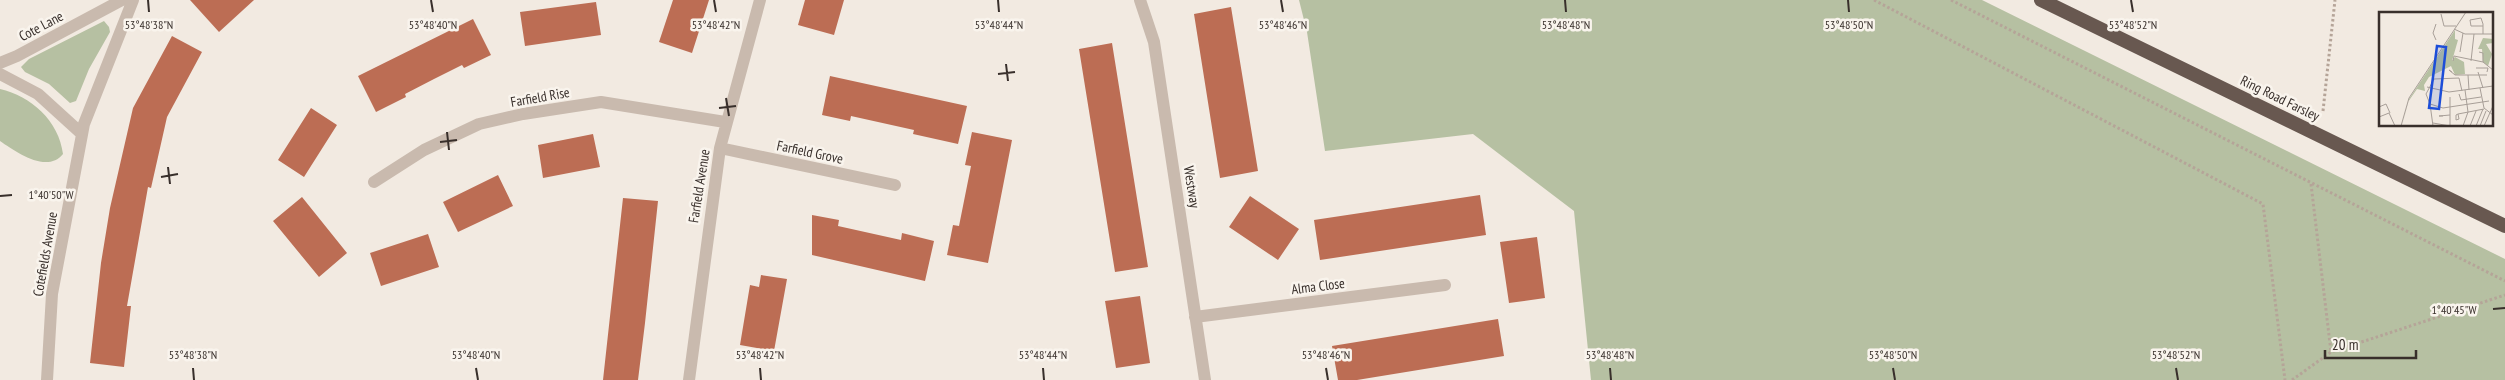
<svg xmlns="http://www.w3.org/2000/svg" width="2505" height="380" font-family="'PT Sans Narrow',sans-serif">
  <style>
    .green { fill: #b6c0a2 }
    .building { fill: #bc6d54 }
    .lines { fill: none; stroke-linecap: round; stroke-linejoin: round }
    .path { stroke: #b5a498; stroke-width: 3; stroke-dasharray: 2.5 2.5; stroke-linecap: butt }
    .minor { stroke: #c9baae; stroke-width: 12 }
    .trunk { stroke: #685850; stroke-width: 14 }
    .ticks { fill: none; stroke: #382f2b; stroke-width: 2 }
    .labels { text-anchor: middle; stroke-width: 5; stroke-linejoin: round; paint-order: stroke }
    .street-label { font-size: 14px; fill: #382f2b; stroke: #f9f4ed }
    .inset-road { fill: none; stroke: #a89f98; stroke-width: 1 }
    .view { fill: #1d4ed8; fill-opacity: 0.15; stroke: #1d4ed8; stroke-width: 2.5 }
    .inset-edge { fill: none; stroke: #382f2b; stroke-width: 2.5 }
    .ticks-label { font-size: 12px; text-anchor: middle; fill: #382f2b; stroke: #f9f4ed; stroke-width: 5; stroke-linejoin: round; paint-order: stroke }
  </style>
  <rect width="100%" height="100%" fill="#f2eae1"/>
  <path class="green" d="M 1299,0 L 1982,0 L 2505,259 L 2505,380 L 1591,380 L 1574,211 L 1473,134 L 1325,151 L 1307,32 Z
    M 104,21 L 109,27 L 110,32 L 89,69 L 76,101 L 70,103 L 49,84 L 25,72 L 21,67 L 29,59 Z
    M 0,89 C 31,96 59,121 63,154 C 47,174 16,152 0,141 Z"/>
  <path class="building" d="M 190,0 L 254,0 L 219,32 Z
    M 673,0 L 709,0 L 692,53 L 659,42 Z
    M 805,0 L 844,0 L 834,35 L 798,25 Z
    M 596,2 L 601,35 L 525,46 L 520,12 Z
    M 1231,7 L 1258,171 L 1220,178 L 1194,14 Z
    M 473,19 L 491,55 L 464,68 L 462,65 L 434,79 L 405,94 L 406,97 L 376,112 L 358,76 Z
    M 172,36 L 202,52 L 167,117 L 151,188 L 148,187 L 127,306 L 131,306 L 124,367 L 90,363 L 101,263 L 110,208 L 133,108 Z
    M 1112,43 L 1148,267 L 1115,272 L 1079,49 Z
    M 830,76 L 967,106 L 958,144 L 913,134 L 914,130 L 851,116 L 850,121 L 822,115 Z
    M 311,108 L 337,125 L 304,177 L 278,160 Z
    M 972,132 L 1012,140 L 988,263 L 947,255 L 953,225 L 959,226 L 971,166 L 965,165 Z
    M 593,134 L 600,167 L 543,178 L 538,145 Z
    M 498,175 L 513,206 L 458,232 L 443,202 Z
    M 1480,195 L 1486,235 L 1320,260 L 1314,220 Z
    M 1250,196 L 1299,229 L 1278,260 L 1229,227 Z
    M 302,197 L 347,253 L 319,277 L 273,221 Z
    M 623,198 L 658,201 L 645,323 L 638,380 L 603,380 Z
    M 812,215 L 839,220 L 838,226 L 901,240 L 902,233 L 934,241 L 925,281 L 812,255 Z
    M 428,234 L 439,267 L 381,286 L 370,253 Z
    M 1537,237 L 1545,298 L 1509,303 L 1500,242 Z
    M 761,275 L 787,279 L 774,351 L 740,345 L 750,285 L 759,287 Z
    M 1140,296 L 1150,363 L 1116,368 L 1105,301 Z
    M 1498,319 L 1504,356 L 1357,380 L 1338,380 L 1332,346 Z"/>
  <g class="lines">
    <path class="path" d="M 1874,0 L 2263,204 L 2285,380
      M 1951,0 L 2505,281
      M 2323,111 L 2335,0
      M 2311,184 L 2331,352
      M 2292,380 L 2331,352 L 2505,295"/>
    <path class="minor" d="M 1140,0 L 1154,42 L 1205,380
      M 0,63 L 17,56 L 122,0
      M 0,74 L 38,94 L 82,134
      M 720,148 L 895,185
      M 374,182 L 424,150 L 479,124 L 523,114 L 601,102 L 725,122
      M 1195,317 L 1445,285
      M 47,380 L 52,294 L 84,124 L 133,0
      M 689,380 L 720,148 L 760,0"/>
    <path class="trunk" d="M 2041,0 L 2505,226"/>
  </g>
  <path class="ticks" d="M 148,0 L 149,12M 431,0 L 433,12M 714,0 L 716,12M 998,0 L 999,12M 1281,0 L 1283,12M 1565,0 L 1566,12M 1848,0 L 1849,12M 2131,0 L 2133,12M 1006,64 L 1008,81M 998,74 L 1015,72M 726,98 L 729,116M 719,108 L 736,106M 447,132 L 449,150M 440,142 L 457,140M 168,167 L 170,184M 161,177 L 178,174M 0,196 L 12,195M 2493,309 L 2505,308M 193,368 L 194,380M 476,368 L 478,380M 760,368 L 761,380M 1043,368 L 1044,380M 1326,368 L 1328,380M 1610,368 L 1611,380M 1893,368 L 1895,380M 2176,368 L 2178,380"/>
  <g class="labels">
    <g class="street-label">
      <text transform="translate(41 26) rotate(-28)" y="5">Cote Lane</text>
      <text transform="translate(540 97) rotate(-10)" y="5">Farfield Rise</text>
      <text transform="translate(2280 98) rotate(26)" y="5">Ring Road Farsley</text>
      <text transform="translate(810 152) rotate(12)" y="5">Farfield Grove</text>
      <text transform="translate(699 186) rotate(-81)" y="5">Farfield Avenue</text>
      <text transform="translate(1192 187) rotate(81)" y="5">Westway</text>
      <text transform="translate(45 254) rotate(-80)" y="5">Cotefields Avenue</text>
      <text transform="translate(1318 286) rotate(-7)" y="5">Alma Close</text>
    </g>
  </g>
  <g transform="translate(2379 12)">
    <rect width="114" height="114" fill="#f2eae1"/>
    <path d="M 76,18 L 76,27 L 79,28 L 73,49 L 76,45 L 85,50 L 86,62 L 76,63 L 72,54 L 50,65 L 45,73 L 46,79 L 38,77 L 29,90 L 23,114 L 30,87 ZM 104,26 L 114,27 L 114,31 L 107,32 L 113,42 L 109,54 L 104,50 L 103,37 L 99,37 Z" fill="#b6c0a2"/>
    <path class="inset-road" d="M 62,2 L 65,14 L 77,14M 57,12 L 54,21 L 57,28M 104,14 L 92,14 L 91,8 L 102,6 L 104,12 L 104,22M 75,17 L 86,22 L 114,22M 81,40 L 84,21M 100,40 L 104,41 L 104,50 L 114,58M 74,49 L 75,44 L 104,50M 92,49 L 95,22M 97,56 L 109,56 L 108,60M 73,60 L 70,58 L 76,63 L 108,63M 99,60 L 104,76M 89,63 L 90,78M 48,75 L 70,80 L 114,74M 101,76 L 105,96 L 114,103M 83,79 L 80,66 L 55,67 L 47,82 L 51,92 L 64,96 L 110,89M 80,82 L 82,88 L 102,85M 71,85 L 71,114M 51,92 L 54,114M 0,95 L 7,92 L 11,101M 79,102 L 105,97M 79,102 L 80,107 L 77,108 L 77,103 ZM 64,104 L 60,104 L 71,103M 0,105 L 10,101 L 16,114M 54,111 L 71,114M 22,114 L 30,86 L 87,0M 84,114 L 89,100 L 86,78M 91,114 L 97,99M 97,114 L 104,97M 101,114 L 107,99M 105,114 L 114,94"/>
    <path class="view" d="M 58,34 L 67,35 L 60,97 L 50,96 Z"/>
    <rect width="114" height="114" class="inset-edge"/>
  </g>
  <g class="ticks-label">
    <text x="149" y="29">53°48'38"N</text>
    <text x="433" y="29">53°48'40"N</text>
    <text x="716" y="29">53°48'42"N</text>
    <text x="999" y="29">53°48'44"N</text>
    <text x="1283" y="29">53°48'46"N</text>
    <text x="1566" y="29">53°48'48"N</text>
    <text x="1849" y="29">53°48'50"N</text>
    <text x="2133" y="29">53°48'52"N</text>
    <text x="51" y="199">1°40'50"W</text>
    <text x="2454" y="314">1°40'45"W</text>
    <text x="193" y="359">53°48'38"N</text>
    <text x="476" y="359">53°48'40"N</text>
    <text x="760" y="359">53°48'42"N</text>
    <text x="1043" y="359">53°48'44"N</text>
    <text x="1326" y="359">53°48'46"N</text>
    <text x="1610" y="359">53°48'48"N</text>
    <text x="1893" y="359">53°48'50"N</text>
    <text x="2176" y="359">53°48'52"N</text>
  </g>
  <path d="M2325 350v8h91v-8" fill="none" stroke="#382f2b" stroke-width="2.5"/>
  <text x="2332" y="350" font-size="15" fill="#382f2b" stroke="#f9f4ed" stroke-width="4" paint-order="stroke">20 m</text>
</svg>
